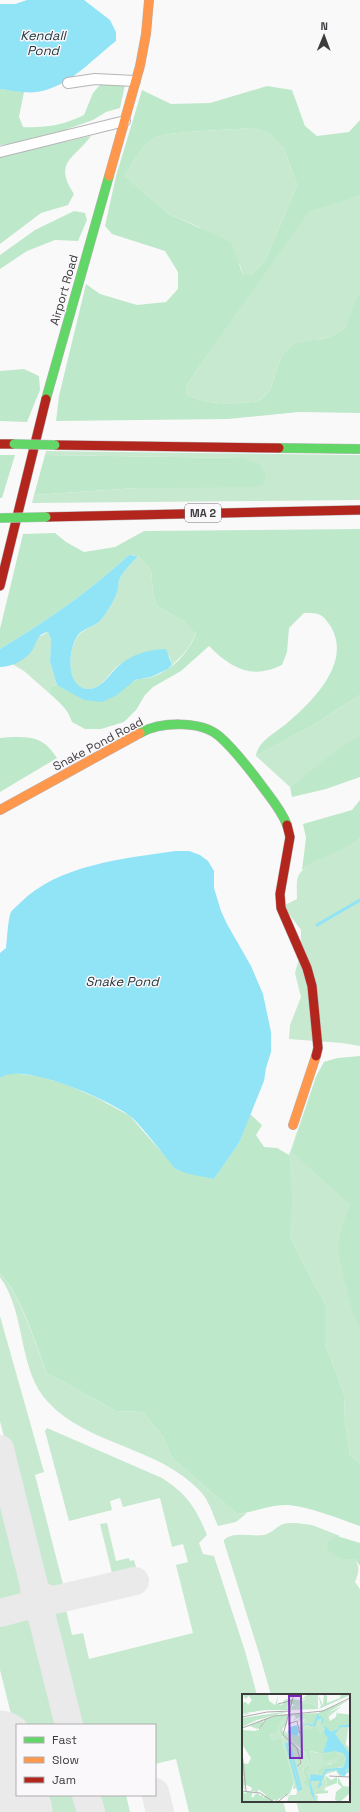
<svg xmlns="http://www.w3.org/2000/svg" width="360" height="1812" font-family="'Space Grotesk',sans-serif">
  <style>
    .green { fill: #c6e9cf }
    .forest { fill: #bee8ca; fill-rule: evenodd }
    .water { fill: #91e3f6 }
    .lines { fill: none; stroke-linecap: round; stroke-linejoin: round }
    .stream { stroke: #91e3f6; stroke-width: 3 }
    .taxiway { stroke: #ebeaeb; stroke-width: 28 }
    .runway { stroke: #ebeaeb; stroke-width: 71 }
    .street-casing { stroke: #b6b5b6; stroke-width: 12 }
    .fast-casing { stroke: #b6b5b6; stroke-width: 10 }
    .slow-casing { stroke: #b6b5b6; stroke-width: 10 }
    .jam-casing { stroke: #b6b5b6; stroke-width: 10 }
    .street { stroke: #fefefe; stroke-width: 10 }
    .fast { stroke: #63d668; stroke-width: 9 }
    .slow { stroke: #ff974d; stroke-width: 9 }
    .jam { stroke: #b3261e; stroke-width: 9 }
    .fast-bridge-casing { stroke: #bdc6ca; stroke-width: 10; stroke-linecap: butt }
    .fast-bridge { stroke: #63d668; stroke-width: 9 }
    .labels { text-anchor: middle; stroke-width: 3; stroke-linejoin: round; paint-order: stroke }
    .shield { fill: #faf8fb; stroke: #767476; stroke-width: 1 }
    .shield-label { font-size: 11px; font-weight: bold; fill: #3d3c3d }
    .street-label { font-size: 12px; fill: #3d3c3d; stroke: #faf8fb }
    .water-label { font-size: 13px; font-style: italic; fill: #1e3338; stroke: #faf8fb }
    .inset-river { fill: none; stroke: #91e3f6; stroke-width: 2 }
    .inset-road { fill: none; stroke: #aeadae; stroke-width: 1 }
    .view { fill: #7b2cbf; fill-opacity: 0.15; stroke: #7b2cbf; stroke-width: 2 }
    .inset-edge { fill: none; stroke: #3d3c3d; stroke-width: 2 }
  </style>
  <rect width="100%" height="100%" fill="#faf9fa"/>
  <path class="green" d="M 250,128 L 268,132 L 284,149 L 297,185 L 266,259 L 252,275 L 243,275 L 240,265 L 199,227 L 169,214 L 125,176 C 133,163 141,146 155,138 C 166,131 233,130 250,128 Z
    M 360,196 L 360,292 L 354,310 L 345,328 L 330,337 L 318,339 L 281,357 L 270,390 L 259,401 C 236,404 207,406 186,394 L 188,383 L 309,210 Z
    M 46,451 L 360,455 L 360,500 L 32,503 L 34,495 L 137,488 L 242,458 L 45,455 Z
    M 138,556 L 151,570 L 153,593 L 157,606 L 184,621 L 196,632 C 191,647 183,655 172,665 L 169,655 C 160,657 124,661 119,665 C 108,673 103,689 88,689 C 65,689 68,648 78,636 C 87,625 97,629 106,613 C 111,606 116,597 118,589 C 119,586 118,582 119,580 C 123,571 132,563 138,556 Z
    M 48,632 L 51,640 L 50,662 L 57,685 L 50,686 L 49,693 L 24,671 L 12,664 L 26,657 L 37,638 Z
    M 360,695 L 360,735 L 290,787 L 256,756 L 313,725 Z
    M 360,838 L 360,1046 L 342,1043 L 289,1039 L 290,1025 L 301,997 L 295,973 L 301,951 L 301,930 L 283,906 L 297,899 C 297,892 296,883 298,877 C 304,860 345,852 360,838 Z
    M 338,1058 L 360,1191 L 339,1247 L 346,1287 L 360,1329 L 360,1463 L 350,1455 L 345,1422 L 344,1394 L 325,1344 L 325,1304 L 301,1259 L 290,1236 L 289,1155 L 316,1077 L 324,1062 Z
    M 0,1274 C 20,1293 36,1346 47,1373 L 116,1411 L 143,1412 L 163,1437 L 172,1458 L 237,1514 L 247,1513 L 236,1522 L 218,1526 C 213,1515 209,1500 200,1491 C 159,1447 88,1445 49,1403 C 17,1371 27,1314 0,1277 Z
    M 0,1316 L 44,1472 L 35,1475 L 64,1588 C 52,1592 46,1588 40,1578 L 0,1421 Z
    M 47,1428 L 162,1478 C 187,1494 196,1508 207,1535 L 199,1543 L 203,1554 L 214,1556 L 245,1651 L 257,1695 L 243,1695 L 243,1801 L 283,1801 L 286,1812 L 189,1812 L 176,1759 L 155,1764 L 155,1725 L 76,1725 L 51,1627 C 51,1617 54,1609 65,1605 L 72,1635 L 83,1633 L 89,1659 L 193,1633 L 176,1565 L 188,1562 L 183,1544 L 172,1547 L 160,1498 L 123,1507 L 120,1498 L 110,1501 L 112,1510 L 69,1521 L 45,1431 Z
    M 0,1474 L 30,1598 L 0,1606 Z
    M 107,1523 L 116,1561 L 129,1558 L 130,1561 L 134,1560 L 136,1567 L 112,1573 L 100,1524 Z
    M 296,1523 L 312,1525 L 340,1536 L 329,1540 L 340,1559 L 355,1559 C 360,1568 359,1572 355,1582 L 360,1589 L 360,1812 L 299,1812 L 296,1801 L 349,1801 L 349,1695 L 271,1695 L 259,1653 L 224,1542 L 224,1540 C 233,1531 252,1537 264,1535 C 272,1533 276,1527 283,1524 C 286,1523 292,1523 296,1523 Z
    M 33,1612 L 62,1725 L 17,1725 L 17,1738 L 0,1670 L 0,1622 Z
    M 31,1795 L 80,1795 L 84,1812 L 36,1812 Z
    M 99,1795 L 126,1795 L 130,1812 L 97,1812 L 96,1802 Z"/>
  <path class="forest" d="M 100,85 L 125,85 L 120,108 L 106,112 L 93,120 L 56,133 L 11,144 L 0,145 L 0,89 L 24,92 L 19,117 L 23,127 C 45,128 64,125 84,115 L 93,93 Z
    M 267,86 L 292,90 L 305,126 L 317,136 L 349,132 L 360,120 L 360,196 L 309,211 L 188,383 L 186,394 C 207,406 237,404 259,401 L 270,390 L 281,357 L 294,344 L 330,337 L 345,328 L 360,292 L 360,413 L 299,412 L 228,419 L 56,421 L 59,396 L 86,284 L 100,294 L 137,305 L 166,302 L 178,289 L 178,272 L 165,251 L 112,234 L 105,226 L 116,176 L 142,90 L 171,104 L 210,103 ZM 250,128 L 268,132 L 284,149 L 297,185 L 266,259 L 252,275 L 243,275 L 231,242 L 169,214 L 125,176 C 133,163 141,146 155,138 C 166,131 233,130 250,128 Z
    M 91,136 C 74,159 53,162 74,194 L 68,205 L 41,213 L 0,244 L 0,156 Z
    M 74,211 L 85,213 L 87,220 L 78,241 L 55,240 L 27,251 L 0,269 L 0,255 L 35,230 Z
    M 24,369 L 39,376 L 40,390 L 27,422 L 0,421 L 0,371 Z
    M 0,455 L 15,455 L 2,498 L 0,498 Z
    M 45,455 L 242,458 L 260,464 L 266,475 L 263,484 L 254,487 L 137,488 L 34,495 Z
    M 360,529 L 360,695 L 313,725 L 256,756 C 258,741 275,733 286,724 C 312,702 352,663 331,627 C 322,613 319,613 304,613 L 289,628 L 287,652 L 282,665 C 251,680 231,668 209,646 L 181,671 L 153,687 L 145,695 L 136,710 L 124,722 L 101,729 L 85,729 L 72,722 C 68,709 59,702 49,693 L 50,686 L 57,685 L 69,691 L 117,695 C 122,689 129,682 136,680 C 141,678 147,679 152,677 C 172,670 189,653 196,633 L 184,621 L 157,606 L 153,593 L 151,570 L 138,556 L 129,555 C 90,591 45,622 0,649 L 0,629 L 23,534 L 55,533 L 66,542 L 84,552 L 115,547 L 144,531 Z
    M 360,735 L 360,777 L 326,789 L 292,797 L 290,787 L 336,751 Z
    M 12,737 C 34,737 44,738 57,758 L 0,792 L 0,738 Z
    M 360,800 L 360,838 C 343,853 319,856 302,870 L 306,838 L 303,824 L 352,810 Z
    M 360,1056 L 360,1329 C 352,1315 339,1264 339,1247 C 339,1237 345,1214 351,1205 L 292,1152 L 316,1077 L 324,1062 L 338,1058 Z
    M 11,1073 L 38,1076 L 65,1084 L 97,1098 L 130,1116 L 177,1170 L 214,1179 L 239,1143 L 250,1114 L 262,1125 L 256,1135 L 264,1147 L 277,1148 L 289,1155 L 292,1198 L 290,1236 L 301,1259 L 325,1304 L 325,1344 L 344,1394 L 345,1422 L 350,1455 L 360,1463 L 360,1526 C 339,1519 311,1507 289,1505 C 271,1504 255,1512 237,1514 L 172,1458 L 163,1437 L 143,1412 L 116,1411 L 47,1373 C 36,1345 21,1294 0,1274 L 0,1078 L 5,1074 Z
    M 337,1536 L 360,1543 L 360,1566 L 355,1559 L 340,1559 L 327,1549 L 329,1540 Z"/>
  <path class="water" d="M 27,0 L 84,0 L 110,20 L 116,32 L 116,41 C 94,58 73,82 46,90 C 32,95 14,91 0,89 L 0,4 L 15,4 Z
    M 129,555 L 138,556 C 132,563 123,571 119,580 C 118,582 119,586 118,589 C 116,597 111,606 106,613 C 97,629 87,625 78,635 C 68,648 65,688 88,689 C 103,689 110,672 121,664 C 133,654 151,649 166,649 L 172,665 L 168,669 L 151,677 L 135,680 L 117,695 L 102,702 L 84,700 L 57,685 L 50,662 L 51,640 L 48,632 C 36,634 37,644 31,652 C 24,661 10,667 0,667 L 0,649 C 45,622 90,591 129,555 Z
    M 176,851 L 189,851 L 200,855 L 208,861 L 214,871 L 214,888 L 221,911 L 227,924 L 251,966 L 263,994 L 271,1032 L 271,1052 L 266,1068 L 264,1081 L 239,1143 L 214,1179 C 202,1176 188,1175 178,1170 C 174,1169 171,1163 168,1160 C 158,1148 141,1125 130,1116 C 109,1100 22,1061 0,1078 L 0,953 L 6,948 C 7,941 8,918 11,912 C 13,909 17,906 20,903 C 57,865 125,858 176,851 Z"/>
  <g class="lines">
    <path class="stream" d="M 317,925 L 360,900"/>
    <path class="taxiway" d="M 0,1449 L 69,1725
      M 34,1588 L 42,1597 L 54,1600 L 135,1581
      M 0,1613 L 38,1603
      M 155,1792 L 160,1812
      M 86,1795 L 91,1812"/>
    <path class="runway" d="M 0,1746 L 17,1812"/>
    <defs>
      <path id="street" d="M 68,83 L 95,79 L 135,81
        M 0,152 L 125,121"/>
      <path id="fast" d="M 46,399 L 109,176
        M 279,448 L 360,449
        M 140,733 C 160,722 200,720 219,736 C 234,749 247,766 259,782 C 269,796 281,809 287,825"/>
      <path id="slow" d="M 109,176 L 140,66 L 146,34 L 149,0
        M 0,810 L 140,733
        M 293,1125 L 316,1056"/>
      <path id="jam" d="M 0,444 L 14,444
        M 55,445 L 279,448
        M 46,517 L 360,510
        M 0,586 L 46,399
        M 287,825 L 290,837 L 280,894 L 281,908 L 307,968 L 312,986 L 318,1048 L 316,1056"/>
    </defs>
    <use href="#street" class="street-casing"/>
    <use href="#fast" class="fast-casing"/>
    <use href="#slow" class="slow-casing"/>
    <use href="#jam" class="jam-casing"/>
    <use href="#street" class="street"/>
    <use href="#fast" class="fast"/>
    <use href="#slow" class="slow"/>
    <use href="#jam" class="jam"/>
    <defs>
      <path id="fast-bridge" d="M 14,444 L 55,445
        M 0,518 L 46,517"/>
    </defs>
    <use href="#fast-bridge" class="fast-bridge-casing"/>
    <use href="#fast-bridge" class="fast-bridge"/>
  </g>
  <g class="labels">
    <rect class="shield" x="185" y="504" width="36" height="18" rx="3"/>
    <g class="shield-label">
      <text x="203" y="517">MA 2</text>
    </g>
    <g class="street-label">
      <text transform="translate(64 290) rotate(-74)" y="4">Airport Road</text>
      <text transform="translate(98 744) rotate(-28)" y="4">Snake Pond Road</text>
    </g>
    <g class="water-label">
      <text x="43" y="40">Kendall<tspan x="43" dy="15">Pond</tspan></text>
      <text x="122" y="986">Snake Pond</text>
    </g>
  </g>
  <g transform="translate(242 1694)">
    <rect width="108" height="108" fill="#faf9fa"/>
    <path d="M 66,0 L 76,0 L 76,15 L 71,10 L 61,10 L 53,15 L 56,11 L 52,6 L 58,9 L 66,3 ZM 100,12 L 84,25 L 85,28 L 92,27 L 97,19 L 108,21 L 104,50 L 108,55 L 108,79 L 105,79 L 101,73 L 97,73 L 96,78 L 100,82 L 98,83 L 94,77 L 82,81 L 85,91 L 81,95 L 86,98 L 76,97 L 71,100 L 75,102 L 75,108 L 45,108 L 47,101 L 54,101 L 55,98 L 54,94 L 51,95 L 52,88 L 40,47 L 43,37 L 56,54 L 64,59 L 63,61 L 68,70 L 62,73 L 61,79 L 64,83 L 61,89 L 68,97 L 67,80 L 63,80 L 68,74 L 70,64 L 67,57 L 77,59 L 70,53 L 60,52 L 57,33 L 63,25 L 59,22 L 89,17 ZM 89,69 L 94,72 L 84,75 L 78,82 L 75,77 ZM 45,24 L 45,29 L 37,37 L 40,43 L 31,46 L 27,41 L 31,40 L 39,27 Z" fill="#c6e9cf" fill-rule="evenodd"/>
    <path d="M 1,0 L 30,0 L 26,1 L 27,7 L 33,11 L 36,2 L 35,10 L 40,11 L 43,5 L 44,8 L 44,5 L 59,6 L 66,0 L 66,3 L 60,6 L 54,15 L 61,10 L 71,10 L 76,15 L 49,16 L 50,12 L 53,12 L 51,10 L 45,13 L 48,16 L 23,16 L 4,19 L 8,19 L 0,22 L 4,19 L 0,20 L 0,9 L 4,8 L 6,11 L 10,6 L 7,2 L 3,5 ZM 76,0 L 81,12 L 82,0 L 85,2 L 85,9 L 98,4 L 99,0 L 108,1 L 77,15 L 79,12 ZM 107,6 L 85,19 L 88,27 L 94,23 L 95,17 L 96,20 L 105,20 L 108,23 L 106,32 L 98,32 L 91,37 L 82,34 L 82,26 L 77,22 L 77,18 ZM 48,17 L 15,26 L 0,33 L 0,24 ZM 76,19 L 74,33 L 79,39 L 83,36 L 82,39 L 86,44 L 80,59 L 67,57 L 70,64 L 68,74 L 64,80 L 67,80 L 68,97 L 61,89 L 64,83 L 61,79 L 62,73 L 68,70 L 63,61 L 64,59 L 41,40 L 40,47 L 52,88 L 48,99 L 44,103 L 44,100 L 38,105 L 37,104 L 35,108 L 32,105 L 31,108 L 0,108 L 0,97 L 4,100 L 4,97 L 11,98 L 9,103 L 12,103 L 13,98 L 13,101 L 16,99 L 18,102 L 21,101 L 21,104 L 24,101 L 16,95 L 16,98 L 9,97 L 10,94 L 5,91 L 1,92 L 4,95 L 0,94 L 0,84 L 3,83 L 0,82 L 0,69 L 6,70 L 9,64 L 0,50 L 0,36 L 13,37 L 18,35 L 20,32 L 15,35 L 8,32 L 0,35 L 22,25 L 20,31 L 26,24 L 37,21 ZM 52,21 L 54,24 L 50,27 L 58,23 L 56,28 L 60,25 L 58,32 L 62,25 L 73,31 L 69,36 L 65,35 L 55,42 L 48,39 L 43,42 L 40,35 L 45,30 L 46,25 L 37,37 L 40,43 L 31,46 L 27,41 L 33,39 L 39,27 ZM 92,57 L 96,60 L 94,65 L 86,66 L 83,70 L 81,61 ZM 98,61 L 102,63 L 101,72 L 84,75 L 78,82 L 75,77 L 82,72 L 95,68 ZM 83,81 L 89,86 L 95,83 L 95,89 L 84,93 L 82,96 L 86,97 L 86,99 L 73,100 L 76,102 L 75,108 L 75,102 L 71,100 L 77,96 L 85,98 L 81,95 L 85,91 ZM 96,83 L 101,92 L 108,93 L 108,99 L 98,108 L 93,106 L 94,98 L 100,93 L 96,90 Z" fill="#bee8ca" fill-rule="evenodd"/>
    <path d="M 76,19 L 77,22 L 80,23 L 82,26 L 79,32 L 84,33 L 89,38 L 98,34 L 93,40 L 108,60 L 108,72 L 103,77 L 105,77 L 107,74 L 108,74 L 102,83 L 96,79 L 95,74 L 102,73 L 104,64 L 101,59 L 92,57 L 81,59 L 86,44 L 82,39 L 83,34 L 79,32 L 80,24 L 75,26 L 73,32 L 69,32 L 65,30 L 60,32 L 65,29 L 71,31 ZM 55,31 L 57,38 L 55,42 L 45,39 L 48,33 ZM 69,80 L 82,82 L 79,88 L 80,91 L 75,95 L 78,87 L 68,87 L 74,108 L 69,100 L 67,88 Z" fill="#91e3f6"/>
    <path class="inset-river" d="M 97,34 L 99,32 L 107,32 L 108,29M 44,49 L 57,97M 45,51 L 47,49 L 59,95 L 57,95M 80,84 L 84,76 L 97,75"/>
    <path class="inset-road" d="M 52,0 L 41,41 L 55,54 L 59,69 L 55,72M 36,10 L 51,6M 0,23 L 25,18 L 49,17M 46,30 L 55,27 L 58,40M 0,34 L 32,22 L 81,17 L 108,4M 17,35 L 25,24M 0,58 L 4,97M 87,82 L 108,83M 0,97 L 18,99 L 32,108M 36,108 L 45,100"/>
    <path class="view" d="M 47,2 L 59,2 L 60,64 L 48,64 Z"/>
    <rect width="108" height="108" class="inset-edge"/>
  </g>
  <rect x="16" y="1724" width="140" height="72" fill="#faf8fb" stroke="#aeadaf"/>
  <rect x="24" y="1737" width="20" height="6" fill="#63d668" stroke="#aeadaf"/>
  <text x="52" y="1744" font-size="12" fill="#3d3c3d">Fast</text>
  <rect x="24" y="1757" width="20" height="6" fill="#ff974d" stroke="#aeadaf"/>
  <text x="52" y="1764" font-size="12" fill="#3d3c3d">Slow</text>
  <rect x="24" y="1777" width="20" height="6" fill="#b3261e" stroke="#aeadaf"/>
  <text x="52" y="1784" font-size="12" fill="#3d3c3d">Jam</text>
  <g transform="translate(324 36) rotate(1)" stroke="#faf8fb" stroke-width="3" paint-order="stroke">
  <path d="M0-3L7 15L0 10L-7 15Z" fill="#3d3c3d"/>
  <text y="-6" font-size="11" font-weight="bold" text-anchor="middle" fill="#3d3c3d">N</text>
  </g>
</svg>
